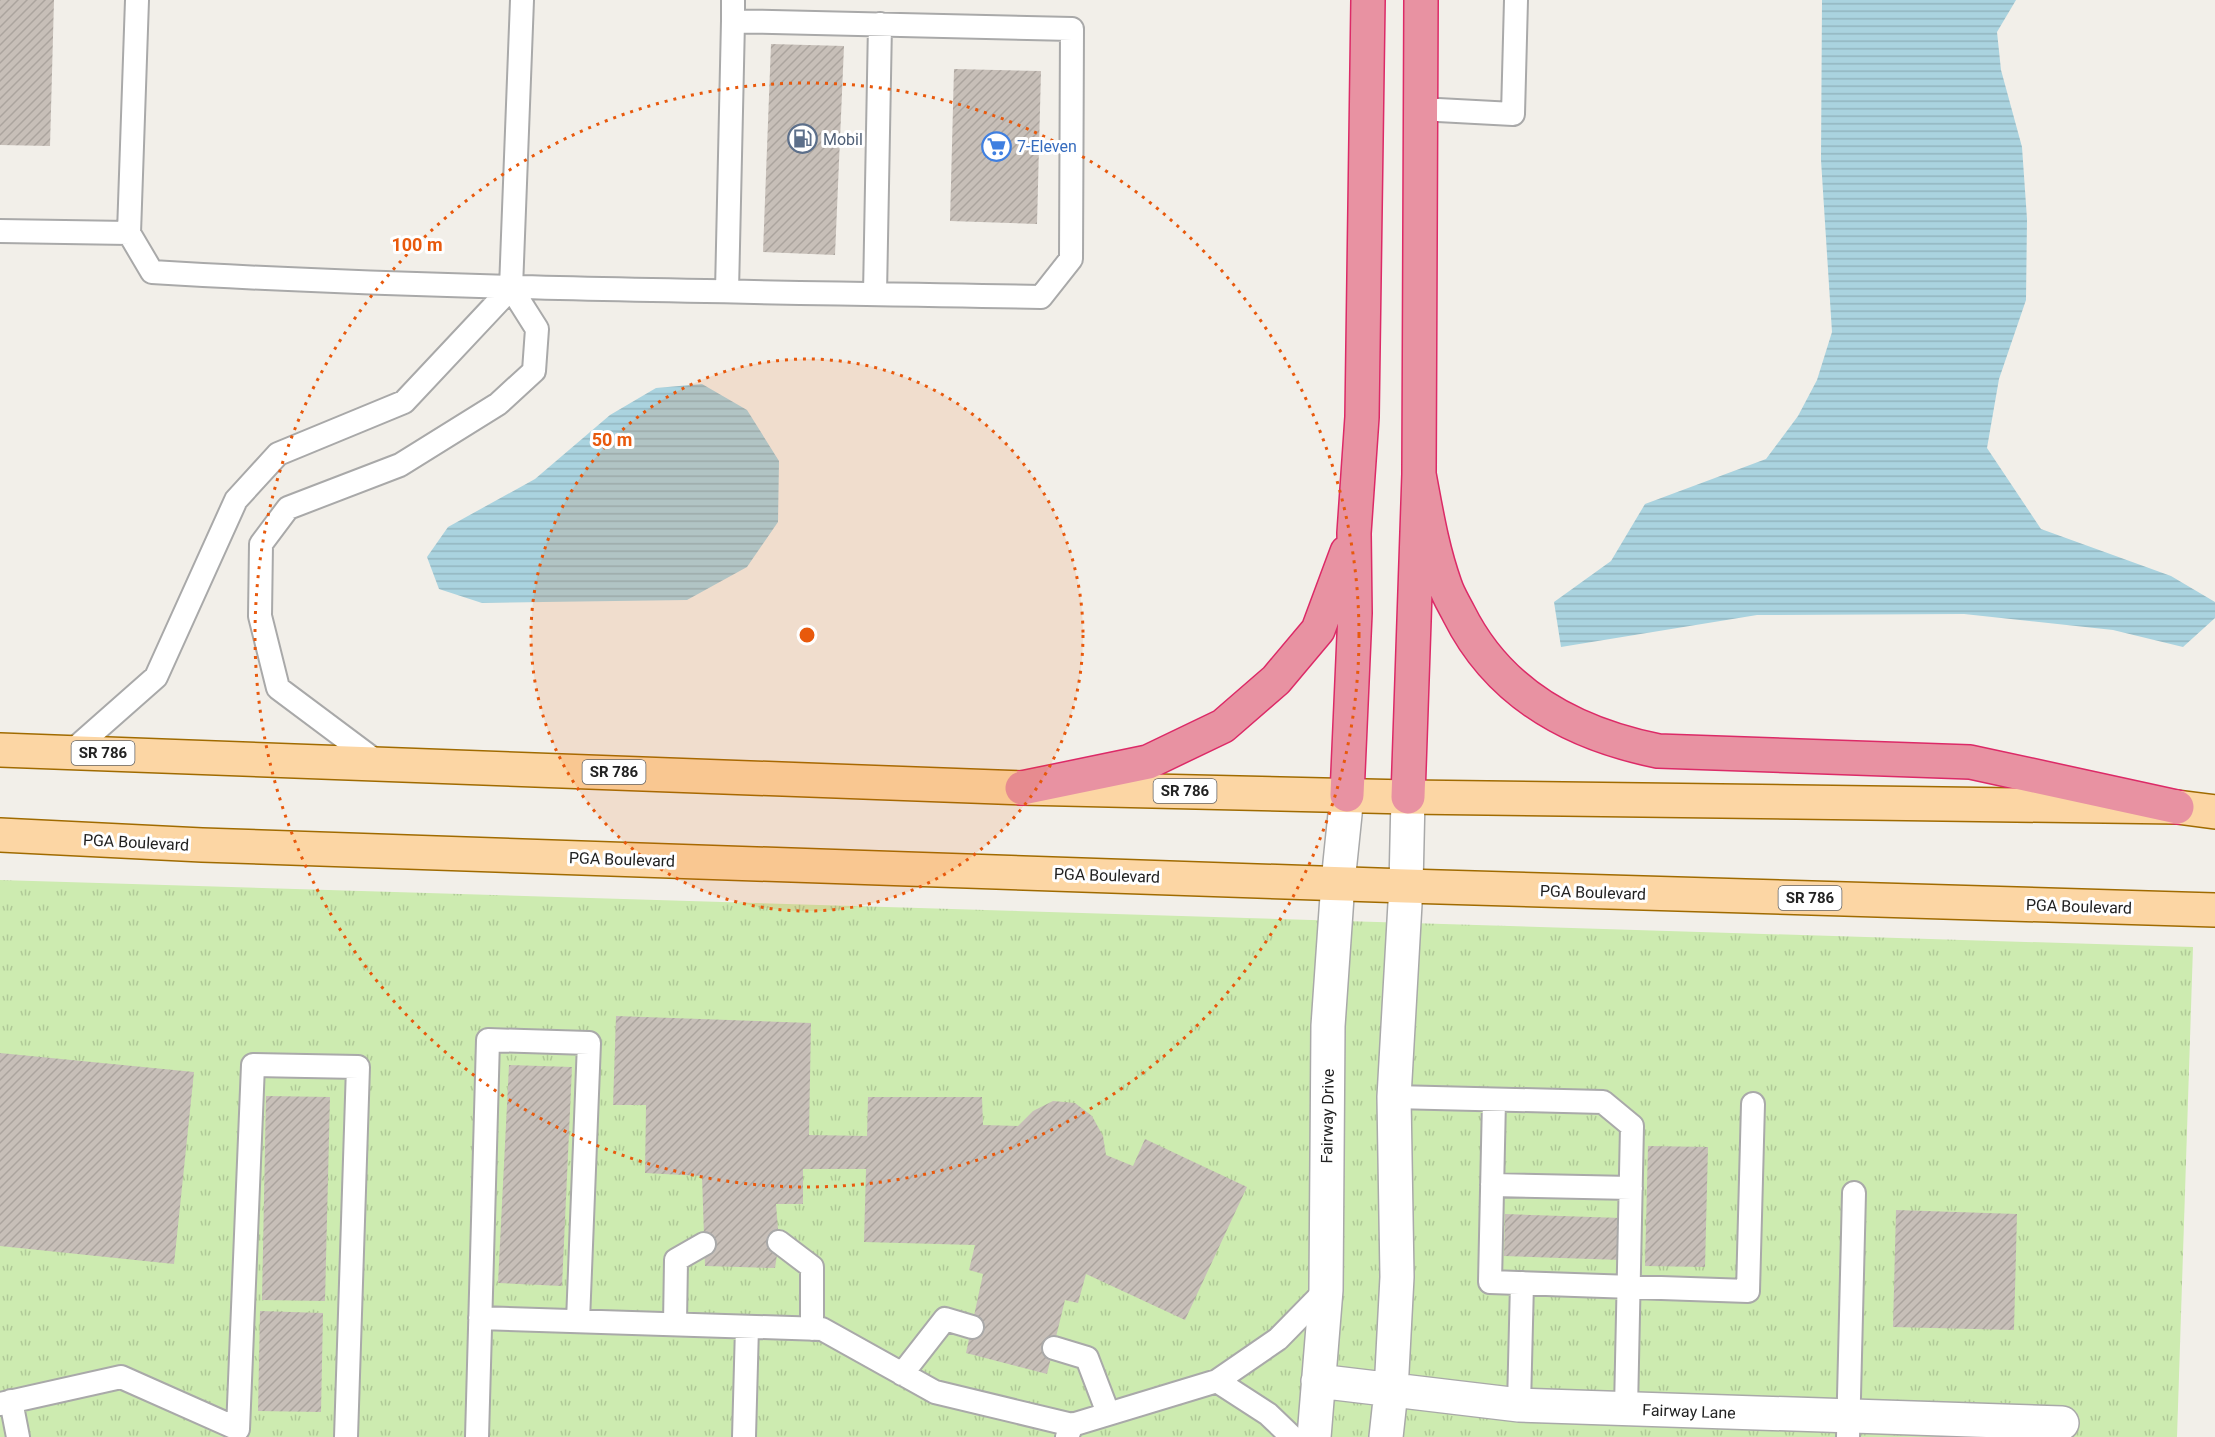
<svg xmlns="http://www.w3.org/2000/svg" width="2215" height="1437" font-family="Roboto,sans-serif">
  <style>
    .grass { fill: url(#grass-tufts) }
    .water { fill: url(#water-rules) }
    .building { fill: url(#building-hatch) }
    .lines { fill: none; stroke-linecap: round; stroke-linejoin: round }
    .service-casing { stroke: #a9a9a9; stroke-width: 26 }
    .minor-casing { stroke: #a9a9a9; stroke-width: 36 }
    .primary-casing { stroke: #a06b00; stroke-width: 36 }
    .motorway-casing { stroke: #dc2a67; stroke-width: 36 }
    .service { stroke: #fff; stroke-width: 22 }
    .minor { stroke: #fff; stroke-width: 33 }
    .primary { stroke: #fcd6a4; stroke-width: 33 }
    .motorway { stroke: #e892a2; stroke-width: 33 }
    .ring { fill: none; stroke: #e8590c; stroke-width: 3; stroke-dasharray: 3 6 }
    .labels { text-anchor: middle; stroke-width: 6; stroke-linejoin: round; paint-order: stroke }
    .shield { fill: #fff; stroke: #646464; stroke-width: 1.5 }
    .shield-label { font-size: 15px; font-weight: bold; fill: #222 }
    .service-label { font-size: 16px; fill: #4e5e75; stroke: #fff; text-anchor: start }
    .shop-label { font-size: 16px; fill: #366cbe; stroke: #fff; text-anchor: start }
    .street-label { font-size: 16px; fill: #222; stroke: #fff }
    .centre { fill: #e8590c; stroke: #fff; stroke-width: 3 }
    .ring-label { font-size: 18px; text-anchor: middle; font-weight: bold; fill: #e8590c; stroke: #fff; stroke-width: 6; stroke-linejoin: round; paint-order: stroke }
  </style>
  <defs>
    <pattern id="grass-tufts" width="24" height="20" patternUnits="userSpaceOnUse" patternTransform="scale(1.5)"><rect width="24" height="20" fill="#cdebb0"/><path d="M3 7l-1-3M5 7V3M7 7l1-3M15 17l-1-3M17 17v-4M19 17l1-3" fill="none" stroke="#b0c997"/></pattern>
    <pattern id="water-rules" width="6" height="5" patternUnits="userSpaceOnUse" patternTransform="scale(1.5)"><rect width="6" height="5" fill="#aad3df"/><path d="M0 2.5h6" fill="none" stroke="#92b5bf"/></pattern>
    <pattern id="building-hatch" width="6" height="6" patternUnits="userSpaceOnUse" patternTransform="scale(1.5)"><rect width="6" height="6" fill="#c7bfb8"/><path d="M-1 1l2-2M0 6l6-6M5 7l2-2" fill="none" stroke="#aba49e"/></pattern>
  </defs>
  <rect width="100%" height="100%" fill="#f2efe9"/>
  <path class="grass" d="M 0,880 L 2193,947 L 2177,1437 L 0,1437 Z"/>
  <path class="water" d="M 1822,0 L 2016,0 L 1997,32 L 2001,70 L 2022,147 L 2027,219 L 2026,300 L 1999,379 L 1987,448 L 2041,529 L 2171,576 L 2215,602 L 2215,618 L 2183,647 L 2113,630 L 1964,614 L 1757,615 L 1561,647 L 1554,602 L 1611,561 L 1645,504 L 1766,459 L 1798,416 L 1817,380 L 1832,332 L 1821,160 Z
    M 702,384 L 747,410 L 779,461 L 778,522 L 747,567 L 687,600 L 482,603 L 439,589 L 427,557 L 448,527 L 535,479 L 610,415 L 656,388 Z"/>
  <path class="building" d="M 0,0 L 54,0 L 50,146 L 0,145 Z
    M 771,44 L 844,46 L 835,255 L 763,252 Z
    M 954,69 L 1041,71 L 1037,224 L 950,221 Z
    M 616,1016 L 811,1023 L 809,1135 L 867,1136 L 868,1097 L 982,1097 L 983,1125 L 1018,1126 L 1033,1111 L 1053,1101 L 1075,1103 L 1092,1116 L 1103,1136 L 1106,1155 L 1133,1166 L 1145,1139 L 1247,1187 L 1185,1320 L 1086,1274 L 1078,1303 L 1065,1300 L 1047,1374 L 966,1353 L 983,1274 L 969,1270 L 975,1245 L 864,1242 L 866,1169 L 803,1169 L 803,1204 L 776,1204 L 779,1242 L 775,1268 L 705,1266 L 702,1176 L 645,1173 L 646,1105 L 613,1105 Z
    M 0,1053 L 194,1072 L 174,1264 L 0,1246 Z
    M 509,1065 L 572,1067 L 562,1286 L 498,1283 Z
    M 266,1096 L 330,1097 L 325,1301 L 262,1300 Z
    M 1648,1146 L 1708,1147 L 1705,1267 L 1645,1266 Z
    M 1896,1210 L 2017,1214 L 2014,1330 L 1893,1327 Z
    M 1505,1214 L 1622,1218 L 1621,1260 L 1504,1256 Z
    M 260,1311 L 323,1313 L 321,1412 L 258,1411 Z"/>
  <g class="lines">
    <defs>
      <path id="service" d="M 137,0 L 129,233 L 152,272 C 448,290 744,291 1041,297 L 1071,259 L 1072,29 L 733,21 L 733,0
        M 1419,109 L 1513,114 L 1516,0
        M 0,231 L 129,233
        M 727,291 L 733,21
        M 875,294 L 880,24
        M 71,752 L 156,677 L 236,500 L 278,454 L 404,402 L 511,288
        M 377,762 L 278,688 L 260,616 L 261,544 L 288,508 L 400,465 L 498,404 L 534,371 L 537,329 L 511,288 L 522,0
        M 1394,1097 L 1603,1102 L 1632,1126 L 1626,1409
        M 1494,1100 L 1490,1282 L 1748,1291 L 1753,1104
        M 1492,1185 L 1631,1188
        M 779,1242 L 812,1267 L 812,1329
        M 480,1318 L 822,1329 L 935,1392 L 1072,1425
        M 675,1324 L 676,1260 L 704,1244
        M 1054,1348 L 1087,1358 L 1108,1413
        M 902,1374 L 945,1319 L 972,1327
        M 1217,1381 L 1268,1414 L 1292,1437
        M 11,1401 L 18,1437
        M 0,1404 L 121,1377 L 238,1429 L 253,1065 L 358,1067 L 346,1437
        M 1519,1405 L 1522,1283
        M 477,1437 L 488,1040 L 589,1043 L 578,1321
        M 744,1437 L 747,1327
        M 1067,1437 L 1072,1425 L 1217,1381 L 1278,1339 L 1326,1290
        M 1848,1437 L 1854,1193"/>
      <path id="minor" d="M 1318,1381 L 1519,1405 L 2062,1423
        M 1314,1437 L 1326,1290 L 1328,1026 L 1338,882 L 1347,795
        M 1386,1437 L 1391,1391 L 1397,1277 L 1394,1097 L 1406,886 L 1408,797"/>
      <path id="primary" d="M 0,750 L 1022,788 L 1408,797 L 2177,807 L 2215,812
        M 0,835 L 202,845 L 1406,886 L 2215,910"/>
      <path id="motorway" d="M 1419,474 C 1426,511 1432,549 1445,585 C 1448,595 1454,604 1459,614 C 1499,694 1573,734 1658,751 L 1970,762 L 2177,807
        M 1022,788 L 1148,762 L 1223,726 L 1276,680 L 1318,630 L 1347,552
        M 1347,795 L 1355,613 L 1354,533 L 1362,417 L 1368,0
        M 1408,797 L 1419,474 L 1421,0"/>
    </defs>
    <use href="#service" class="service-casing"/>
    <use href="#minor" class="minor-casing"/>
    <use href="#primary" class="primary-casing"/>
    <use href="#motorway" class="motorway-casing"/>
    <use href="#service" class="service"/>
    <use href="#minor" class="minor"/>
    <use href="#primary" class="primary"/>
    <use href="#motorway" class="motorway"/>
  </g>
  <circle cx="807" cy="635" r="276" fill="#e8590c" fill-opacity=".12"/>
  <g class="ring">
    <circle cx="807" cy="635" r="276"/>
    <circle cx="807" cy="635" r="552"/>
  </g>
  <defs>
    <symbol id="fuel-ring" viewBox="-11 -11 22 22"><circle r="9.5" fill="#fff" stroke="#5c6f8a" stroke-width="1.5"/><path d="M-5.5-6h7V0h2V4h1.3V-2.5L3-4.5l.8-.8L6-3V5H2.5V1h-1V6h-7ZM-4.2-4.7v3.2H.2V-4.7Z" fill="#5c6f8a"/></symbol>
    <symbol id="supermarket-ring" viewBox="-11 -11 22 22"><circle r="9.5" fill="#fff" stroke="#3f7fe0" stroke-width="1.5"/><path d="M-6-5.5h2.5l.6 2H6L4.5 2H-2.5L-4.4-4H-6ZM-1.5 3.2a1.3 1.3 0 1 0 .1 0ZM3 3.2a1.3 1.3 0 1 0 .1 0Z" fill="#3f7fe0"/></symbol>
  </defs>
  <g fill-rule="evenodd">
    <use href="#fuel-ring" x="786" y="122" width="33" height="33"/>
    <use href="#supermarket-ring" x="980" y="130" width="33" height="33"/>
  </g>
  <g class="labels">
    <g class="shield">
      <rect x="71.5" y="741" width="63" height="24" rx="4.5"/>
      <rect x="582.5" y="760" width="63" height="24" rx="4.5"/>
      <rect x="1153.5" y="779" width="63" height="24" rx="4.5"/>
      <rect x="1778.5" y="886" width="63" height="24" rx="4.5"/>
    </g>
    <g class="shield-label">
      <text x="103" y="758">SR 786</text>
      <text x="614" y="777">SR 786</text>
      <text x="1185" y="796">SR 786</text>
      <text x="1810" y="903">SR 786</text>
    </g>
    <g class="service-label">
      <text x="823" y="145">Mobil</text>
    </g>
    <g class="shop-label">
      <text x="1017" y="152">7-Eleven</text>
    </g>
    <g class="street-label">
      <text transform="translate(136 842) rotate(3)" y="6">PGA Boulevard</text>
      <text transform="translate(622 859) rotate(2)" y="6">PGA Boulevard</text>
      <text transform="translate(1107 875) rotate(2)" y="6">PGA Boulevard</text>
      <text transform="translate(1593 892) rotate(2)" y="6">PGA Boulevard</text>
      <text transform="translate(2079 906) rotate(2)" y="6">PGA Boulevard</text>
      <text transform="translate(1327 1116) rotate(-89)" y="6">Fairway Drive</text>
      <text transform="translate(1689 1411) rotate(2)" y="6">Fairway Lane</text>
    </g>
  </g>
  <circle cx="807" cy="635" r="9" class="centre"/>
  <g class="ring-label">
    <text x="417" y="251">100 m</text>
    <text x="612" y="446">50 m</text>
  </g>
</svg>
